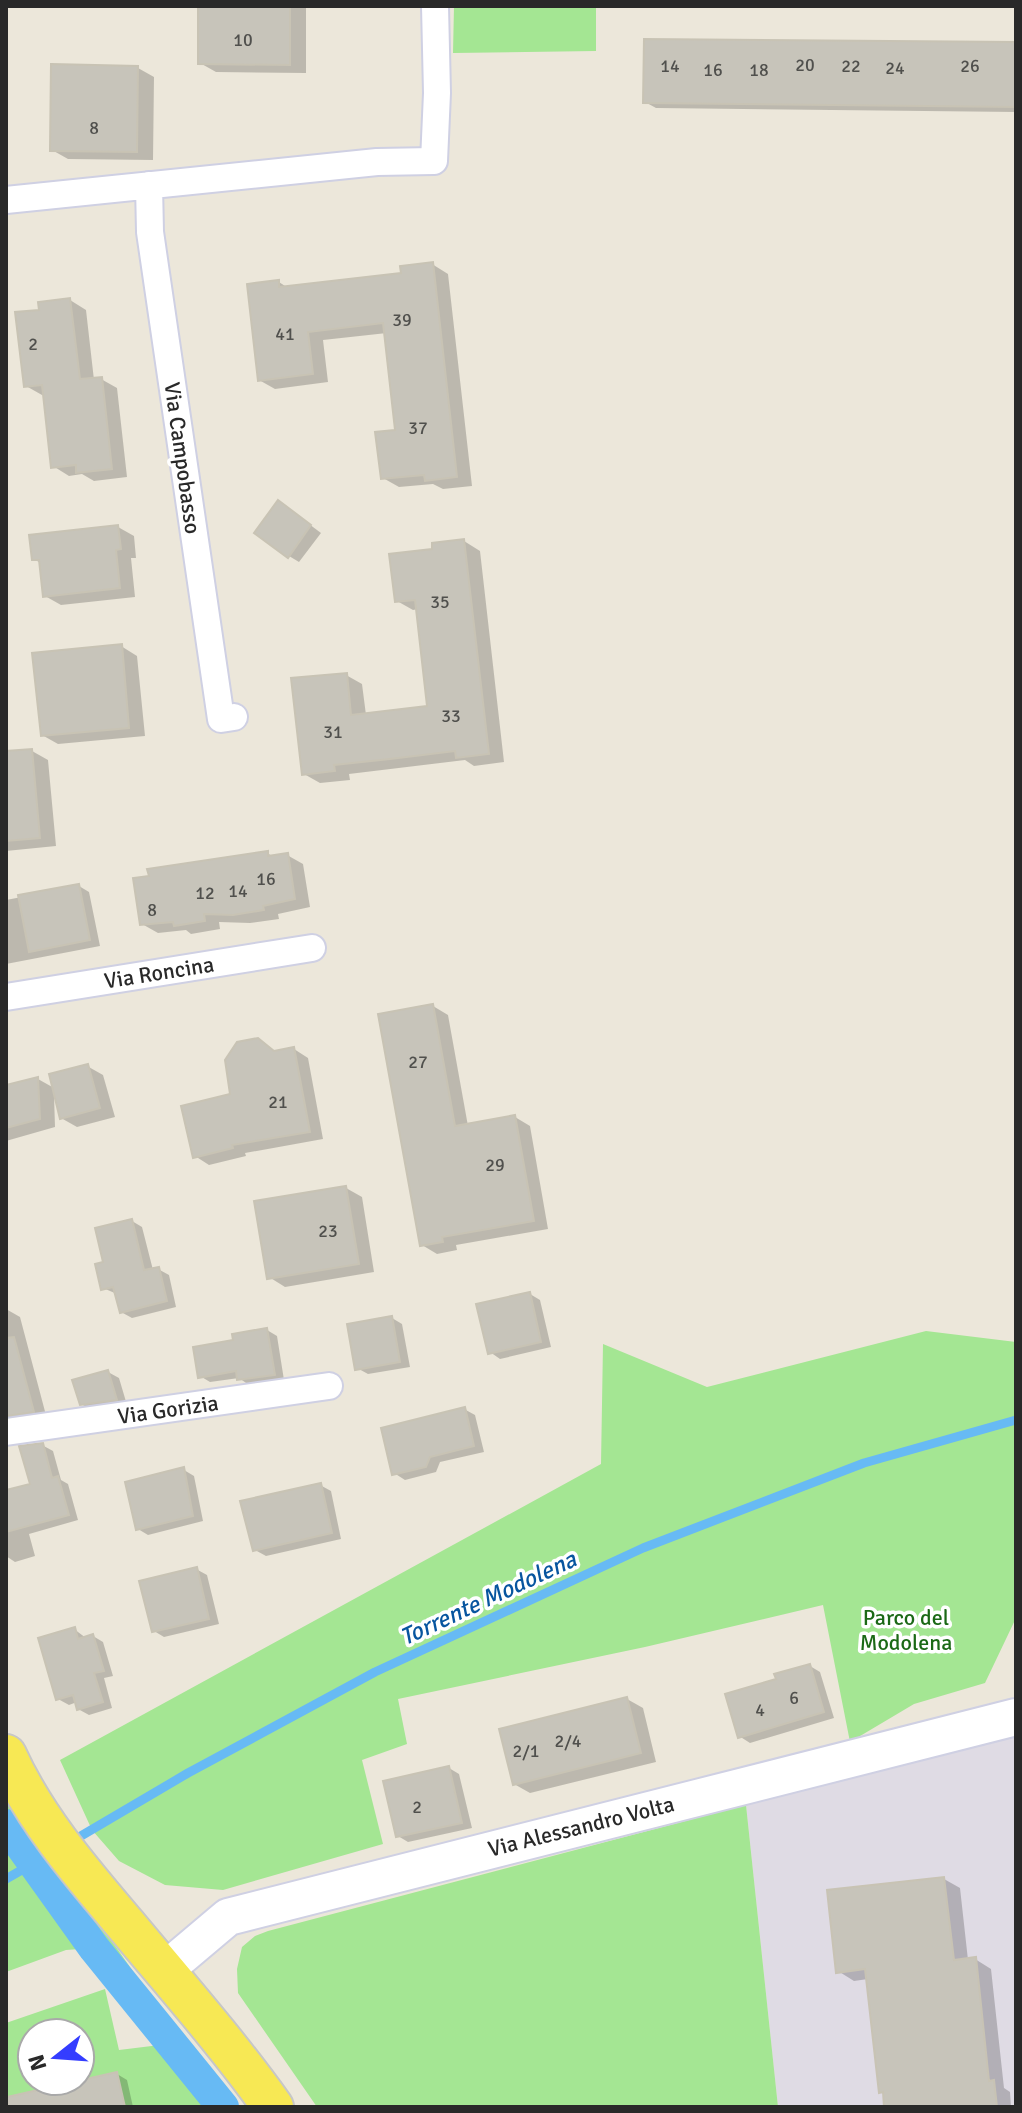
<svg xmlns="http://www.w3.org/2000/svg" width="1022" height="2113" font-family="Signika,sans-serif">
  <style>
    .industrial { fill: #dfdbe4 }
    .green { fill: #a4e693; fill-rule: evenodd }
    .shadow { fill: #0003 }
    .lines { fill: none; stroke-linecap: round; stroke-linejoin: round }
    .stream { stroke: #67baf4; stroke-width: 9 }
    .canal { stroke: #67baf4; stroke-width: 32 }
    .building { fill: #c7c4ba; stroke: #c8c3b4; stroke-width: 2 }
    .street-casing { stroke: #cfd0e3; stroke-width: 30 }
    .secondary-casing { stroke: #cfd0e3; stroke-width: 40 }
    .primary-casing { stroke: #c7c7c7; stroke-width: 44 }
    .street { stroke: #fff; stroke-width: 26 }
    .secondary { stroke: #fff; stroke-width: 36 }
    .primary { stroke: #f7e854; stroke-width: 40 }
    .labels { text-anchor: middle; stroke-width: 7; stroke-linejoin: round; paint-order: stroke }
    .number-label { font-size: 18px; fill: #50504d }
    .street-label { font-size: 22px; fill: #292929; stroke: #fff }
    .park-label { font-size: 22px; fill: #1b6916; stroke: #fff }
    .water-label { font-size: 24px; font-style: italic; fill: #07559f; stroke: #fff }
  </style>
  <rect width="100%" height="100%" fill="#ece7da"/>
  <path class="industrial" d="M 1016,1713 L 1016,2107 L 778,2107 L 744,1786 Z"/>
  <path class="green" d="M 454,6 L 596,6 L 596,51 L 453,53 Z
    M 926,1331 L 1016,1342 L 1016,1618 L 985,1683 L 914,1704 L 850,1742 L 823,1605 L 645,1647 L 398,1699 L 407,1744 L 362,1760 L 383,1844 L 223,1890 L 165,1885 L 119,1861 L 92,1830 L 60,1760 L 601,1464 L 603,1344 L 707,1387 Z
    M 6,1793 L 27,1831 L 107,1934 L 227,2107 L 40,2107 L 35,2096 L 6,2103 L 6,2023 L 105,1989 L 119,2050 L 168,2044 L 94,1948 L 66,1950 L 6,1972 ZM 32,2033 L 80,2033 L 80,2081 L 32,2081 Z
    M 746,1805 L 778,2107 L 317,2107 L 238,1993 L 237,1969 L 242,1947 L 255,1936 L 268,1931 Z"/>
  <path class="shadow" d="M 200,6 L 306,6 L 306,73 L 216,72 L 200,63 Z
    M 1016,45 L 1016,112 L 656,108 L 645,102 Z
    M 138,68 L 154,77 L 153,160 L 68,159 L 52,150 Z
    M 432,264 L 448,274 L 472,486 L 443,489 L 433,484 L 399,487 L 383,478 L 398,431 L 387,333 L 323,340 L 328,382 L 275,389 L 259,380 L 279,282 L 288,288 L 403,275 Z
    M 70,300 L 86,310 L 94,380 L 101,379 L 117,388 L 127,477 L 94,481 L 82,474 L 69,476 L 53,466 L 46,395 L 42,395 L 26,386 L 41,311 Z
    M 289,509 L 321,533 L 299,562 L 289,556 Z
    M 118,527 L 134,536 L 136,558 L 131,558 L 135,597 L 61,605 L 45,596 L 42,564 L 34,559 Z
    M 464,541 L 480,551 L 504,762 L 474,766 L 465,760 L 349,774 L 350,780 L 320,783 L 304,774 L 346,675 L 362,684 L 366,715 L 429,708 L 418,609 L 413,610 L 397,601 L 434,551 Z
    M 121,646 L 137,656 L 145,736 L 58,744 L 42,735 Z
    M 32,751 L 48,760 L 56,846 L 6,851 L 6,753 Z
    M 267,853 L 274,857 L 287,855 L 303,864 L 310,907 L 278,914 L 279,919 L 250,923 L 219,922 L 220,929 L 191,934 L 186,930 L 158,933 L 142,924 L 151,878 Z
    M 79,886 L 89,892 L 100,946 L 6,964 L 6,900 Z
    M 433,1006 L 448,1015 L 468,1126 L 515,1117 L 530,1126 L 548,1229 L 456,1245 L 457,1250 L 437,1254 L 422,1245 Z
    M 257,1041 L 277,1052 L 294,1049 L 308,1058 L 323,1139 L 245,1153 L 246,1156 L 209,1165 L 195,1156 L 233,1096 Z
    M 87,1066 L 103,1075 L 115,1117 L 77,1127 L 61,1118 L 56,1095 L 54,1095 L 55,1127 L 6,1141 L 6,1086 L 38,1079 L 54,1088 Z
    M 346,1188 L 362,1197 L 374,1272 L 285,1287 L 269,1277 Z
    M 132,1221 L 142,1227 L 153,1270 L 158,1269 L 169,1275 L 176,1307 L 132,1318 L 121,1312 L 117,1294 L 103,1288 L 106,1263 Z
    M 530,1294 L 540,1300 L 551,1347 L 500,1359 L 490,1352 Z
    M 6,1309 L 20,1317 L 47,1419 L 6,1430 Z
    M 392,1318 L 402,1324 L 410,1367 L 368,1374 L 357,1368 Z
    M 267,1330 L 277,1336 L 284,1380 L 249,1385 L 239,1378 L 210,1382 L 200,1376 L 235,1342 Z
    M 108,1372 L 119,1378 L 127,1405 L 92,1410 L 81,1404 Z
    M 464,1409 L 475,1415 L 484,1452 L 440,1462 L 436,1472 L 405,1480 L 394,1473 Z
    M 42,1445 L 53,1451 L 61,1480 L 68,1484 L 78,1520 L 29,1534 L 35,1556 L 15,1562 L 6,1556 L 6,1493 L 32,1486 Z
    M 184,1470 L 194,1476 L 203,1521 L 148,1535 L 138,1529 Z
    M 320,1485 L 331,1491 L 341,1539 L 266,1556 L 255,1550 Z
    M 196,1569 L 207,1575 L 219,1624 L 164,1637 L 154,1631 Z
    M 74,1629 L 86,1638 L 93,1636 L 103,1642 L 113,1676 L 104,1678 L 112,1708 L 89,1715 L 78,1709 L 77,1702 L 69,1705 L 58,1699 Z
    M 810,1666 L 820,1672 L 834,1718 L 750,1743 L 739,1736 Z
    M 627,1699 L 643,1708 L 656,1762 L 530,1793 L 514,1784 Z
    M 449,1768 L 459,1774 L 472,1828 L 408,1842 L 398,1836 Z
    M 944,1879 L 960,1888 L 968,1960 L 975,1959 L 991,1969 L 1004,2088 L 1010,2092 L 1011,2107 L 886,2107 L 885,2094 L 880,2092 L 868,1979 L 854,1981 L 838,1971 Z
    M 117,2074 L 127,2080 L 133,2107 L 54,2107 Z"/>
  <g class="lines">
    <path class="stream" d="M 69,1843 L 188,1773 L 375,1672 L 643,1548 L 864,1463 L 1016,1420
      M 6,1879 L 53,1852"/>
    <path class="canal" d="M 6,1825 L 94,1948 L 223,2107"/>
  </g>
  <path class="building" d="M 198,6 L 290,6 L 290,65 L 198,64 Z
    M 644,39 L 1016,42 L 1016,107 L 643,103 Z
    M 51,64 L 138,66 L 137,152 L 50,151 Z
    M 433,262 L 457,477 L 425,481 L 424,475 L 381,479 L 375,432 L 395,430 L 383,323 L 308,332 L 313,374 L 258,381 L 247,284 L 279,280 L 279,287 L 401,273 L 400,266 Z
    M 70,298 L 80,379 L 102,377 L 112,469 L 76,473 L 76,465 L 51,468 L 42,385 L 24,387 L 15,312 L 39,310 L 38,302 Z
    M 278,500 L 311,525 L 288,558 L 254,533 Z
    M 118,525 L 121,549 L 116,550 L 120,588 L 43,597 L 39,560 L 32,560 L 29,535 Z
    M 464,539 L 489,754 L 456,758 L 455,751 L 390,759 L 334,765 L 335,771 L 302,775 L 291,678 L 347,673 L 351,715 L 427,706 L 415,600 L 395,602 L 389,554 L 432,549 L 432,543 Z
    M 122,644 L 129,728 L 41,736 L 32,653 Z
    M 32,749 L 40,838 L 6,841 L 6,751 Z
    M 268,851 L 268,856 L 288,853 L 295,899 L 263,906 L 264,910 L 233,915 L 204,914 L 205,921 L 174,926 L 173,922 L 140,925 L 133,878 L 149,876 L 147,869 Z
    M 79,884 L 90,940 L 29,952 L 18,895 Z
    M 433,1004 L 455,1126 L 515,1115 L 534,1221 L 442,1237 L 443,1242 L 420,1246 L 378,1014 Z
    M 258,1038 L 274,1051 L 294,1047 L 310,1132 L 232,1145 L 233,1148 L 193,1158 L 181,1106 L 230,1094 L 225,1060 L 237,1042 Z
    M 88,1064 L 100,1108 L 60,1119 L 49,1074 Z
    M 38,1077 L 40,1119 L 6,1128 L 6,1085 Z
    M 346,1186 L 359,1264 L 267,1279 L 254,1201 Z
    M 132,1219 L 144,1270 L 159,1267 L 167,1301 L 120,1313 L 113,1287 L 101,1290 L 95,1264 L 103,1262 L 95,1228 Z
    M 530,1292 L 541,1342 L 488,1354 L 476,1304 Z
    M 392,1316 L 400,1362 L 355,1370 L 347,1324 Z
    M 267,1328 L 275,1375 L 237,1380 L 236,1371 L 198,1378 L 193,1347 L 233,1340 L 232,1334 Z
    M 14,1337 L 34,1412 L 6,1416 L 6,1338 Z
    M 108,1370 L 117,1400 L 80,1405 L 72,1380 Z
    M 465,1407 L 474,1446 L 430,1457 L 426,1467 L 392,1475 L 381,1428 Z
    M 43,1443 L 52,1478 L 58,1476 L 69,1515 L 6,1532 L 6,1490 L 30,1484 L 19,1446 Z
    M 184,1467 L 193,1516 L 136,1530 L 125,1482 Z
    M 321,1483 L 332,1533 L 253,1551 L 240,1501 Z
    M 197,1567 L 209,1619 L 152,1632 L 139,1581 Z
    M 75,1627 L 78,1639 L 93,1634 L 104,1671 L 94,1673 L 103,1702 L 77,1710 L 73,1695 L 56,1700 L 38,1638 Z
    M 810,1664 L 824,1712 L 738,1738 L 725,1694 L 776,1679 L 774,1674 Z
    M 627,1697 L 641,1753 L 513,1785 L 499,1729 Z
    M 449,1766 L 462,1823 L 396,1837 L 383,1781 Z
    M 944,1877 L 954,1960 L 976,1957 L 989,2081 L 994,2080 L 997,2107 L 884,2107 L 883,2092 L 879,2093 L 865,1969 L 836,1973 L 827,1890 Z
    M 117,2072 L 125,2107 L 8,2107 L 7,2097 Z"/>
  <g class="lines">
    <defs>
      <path id="street" d="M 149,185 L 150,232 L 221,719 L 234,717
        M 6,200 L 377,162 L 434,161 L 437,93 L 435,6
        M 6,997 L 312,948
        M 6,1432 L 329,1386"/>
      <path id="secondary" d="M 164,1971 L 228,1917 L 1016,1717"/>
      <path id="primary" d="M 6,1755 C 35,1819 81,1872 126,1925 C 176,1985 228,2044 273,2107"/>
    </defs>
    <use href="#street" class="street-casing"/>
    <use href="#secondary" class="secondary-casing"/>
    <use href="#primary" class="primary-casing"/>
    <use href="#street" class="street"/>
    <use href="#secondary" class="secondary"/>
    <use href="#primary" class="primary"/>
  </g>
  <g class="labels">
    <g class="number-label">
      <text x="243" y="46">10</text>
      <text x="805" y="71">20</text>
      <text x="670" y="72">14</text>
      <text x="851" y="72">22</text>
      <text x="970" y="72">26</text>
      <text x="895" y="74">24</text>
      <text x="713" y="76">16</text>
      <text x="759" y="76">18</text>
      <text x="94" y="134">8</text>
      <text x="402" y="326">39</text>
      <text x="285" y="340">41</text>
      <text x="33" y="350">2</text>
      <text x="418" y="434">37</text>
      <text x="440" y="608">35</text>
      <text x="451" y="722">33</text>
      <text x="333" y="738">31</text>
      <text x="266" y="885">16</text>
      <text x="238" y="897">14</text>
      <text x="205" y="899">12</text>
      <text x="152" y="916">8</text>
      <text x="418" y="1068">27</text>
      <text x="278" y="1108">21</text>
      <text x="495" y="1171">29</text>
      <text x="328" y="1237">23</text>
      <text x="794" y="1704">6</text>
      <text x="760" y="1716">4</text>
      <text x="568" y="1747">2/4</text>
      <text x="526" y="1757">2/1</text>
      <text x="417" y="1813">2</text>
    </g>
    <g class="street-label">
      <text transform="translate(183 458) rotate(82)" y="8">Via Campobasso</text>
      <text transform="translate(159 972) rotate(-9)" y="8">Via Roncina</text>
      <text transform="translate(168 1409) rotate(-8)" y="8">Via Gorizia</text>
      <text transform="translate(581 1826) rotate(-14)" y="8">Via Alessandro Volta</text>
    </g>
    <g class="park-label">
      <text x="906" y="1625">Parco del<tspan x="906" dy="25">Modolena</tspan></text>
    </g>
    <g class="water-label">
      <text transform="translate(488 1598) rotate(-25)" y="8">Torrente Modolena</text>
    </g>
  </g>
  <rect width="1022" height="2113" fill="none" stroke="#292929" stroke-width="16"/>
  <g transform="translate(56 2057) rotate(253)"><circle r="38" fill="#ffffff" stroke="#a9a9a9" stroke-width="2"/>
  <path d="M0-6L14 30L0 20L-14 30Z" fill="#343dff"/>
  <text y="-12" font-size="22" font-weight="bold" text-anchor="middle" fill="#292929">N</text>
  </g>
</svg>
